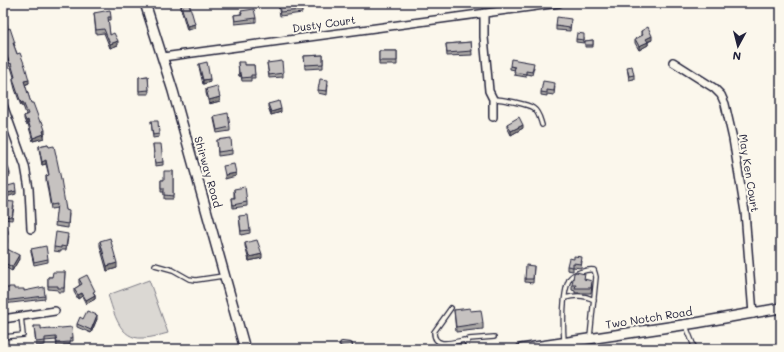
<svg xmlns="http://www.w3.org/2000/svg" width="784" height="352" font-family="Mali,sans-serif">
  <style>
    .green { fill: #dbd8d3; stroke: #7e7d87 }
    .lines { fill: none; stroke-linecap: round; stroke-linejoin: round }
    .service-casing { stroke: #22223b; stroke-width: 6 }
    .minor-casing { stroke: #22223b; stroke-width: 10 }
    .tertiary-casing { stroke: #22223b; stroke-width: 12 }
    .service { stroke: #fbf7ec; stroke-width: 3.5 }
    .minor { stroke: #fbf7ec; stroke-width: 7 }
    .tertiary { stroke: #fbf7ec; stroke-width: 9 }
    .wall { fill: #aaa7a5; stroke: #22223b }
    .shaded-wall { fill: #8b8886; stroke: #22223b }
    .building { fill: #c6c2c0; stroke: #22223b }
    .labels { text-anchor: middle; stroke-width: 4; stroke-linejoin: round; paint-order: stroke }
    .street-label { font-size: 11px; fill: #22223b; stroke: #fbf7ec }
  </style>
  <rect width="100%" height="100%" fill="#fbf7ec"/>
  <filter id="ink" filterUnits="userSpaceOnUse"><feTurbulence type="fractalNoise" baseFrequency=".025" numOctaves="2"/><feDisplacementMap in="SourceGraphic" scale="8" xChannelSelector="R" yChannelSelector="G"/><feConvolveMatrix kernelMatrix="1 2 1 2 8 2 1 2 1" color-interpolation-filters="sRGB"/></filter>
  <g filter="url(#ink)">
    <path class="green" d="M 149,280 L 168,333 C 160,335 151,338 143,338 C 119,340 114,312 108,295 Z"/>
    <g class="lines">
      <defs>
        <path id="service" d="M 494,99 C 501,99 528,104 533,108 C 539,112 540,119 542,125
          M 155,265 L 173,270 L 189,279 L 196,280 L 223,276
          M 565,298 C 575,295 585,295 594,300
          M 451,308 L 434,332 C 434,349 453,342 464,340 L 467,343 L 467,349
          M 686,326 L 695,349
          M 3,337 L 23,335 L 21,316
          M 564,341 C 563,326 562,291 570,278 C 574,273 587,269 594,270 L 595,273 L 596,277 L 590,337
          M 467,343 L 469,339 L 494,337
          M 342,344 L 350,345 L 350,349"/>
        <path id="minor" d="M 484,13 L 484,37 L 489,91 L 493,99 L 493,117
          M 163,57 L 559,3
          M 673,62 L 714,88 L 721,95 L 725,104 L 733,139 L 745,212 L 753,314
          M 3,105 L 25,166 L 29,189 L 31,229
          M 3,319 L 55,311"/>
        <path id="tertiary" d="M 145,3 L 173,91 L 245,349
          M 521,349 L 696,323 L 781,308"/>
      </defs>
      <use href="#service" class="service-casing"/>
      <use href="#minor" class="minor-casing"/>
      <use href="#tertiary" class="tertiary-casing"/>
      <use href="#service" class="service"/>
      <use href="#minor" class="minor"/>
      <use href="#tertiary" class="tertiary"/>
    </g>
    <path class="wall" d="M 278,3 L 302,10 L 302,13 L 280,16 Z
      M 338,3 L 358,3 L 358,4 L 338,6 Z
      M 181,5 L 195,28 L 187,30 L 181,9 Z
      M 3,10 L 8,29 L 15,46 L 14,46 L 29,83 L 25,85 L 31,103 L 45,134 L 44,134 L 44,138 L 33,141 L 28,124 L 26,124 L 24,119 L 24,116 L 26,114 L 23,106 L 21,106 L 15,89 L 13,81 L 13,78 L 14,77 L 11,67 L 10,67 L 3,50 Z
      M 241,11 L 256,18 L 256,22 L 235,24 L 234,15 L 241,14 Z
      M 94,13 L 111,17 L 111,20 L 108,20 L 110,35 L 118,45 L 110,48 L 104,33 L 96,34 Z
      M 571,22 L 570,31 L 556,30 L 556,26 Z
      M 641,31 L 652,40 L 648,42 L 648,45 L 639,50 L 635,43 L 635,39 L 641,36 Z
      M 584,38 L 584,43 L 576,42 L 576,39 Z
      M 593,40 L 593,47 L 585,47 L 585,41 Z
      M 471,42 L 472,55 L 447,56 L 446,44 Z
      M 379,51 L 397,51 L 397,65 L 379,65 Z
      M 323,55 L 323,68 L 305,69 L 304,56 Z
      M 238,62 L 245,65 L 254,65 L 255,78 L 251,78 L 251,81 L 242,81 L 241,76 L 239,76 Z
      M 267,63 L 283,73 L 283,77 L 269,78 Z
      M 199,64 L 210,82 L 203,84 L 199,67 Z
      M 510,66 L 534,67 L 532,75 L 526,74 L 526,77 L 514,75 L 515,70 L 510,69 Z
      M 627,67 L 634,75 L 634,79 L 629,80 Z
      M 148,76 L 149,94 L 139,94 L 139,77 Z
      M 328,84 L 327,95 L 318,93 L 318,90 Z
      M 555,86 L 554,95 L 547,94 L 547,96 L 541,95 L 541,92 Z
      M 206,89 L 220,101 L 209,104 L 206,93 Z
      M 268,104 L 281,112 L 271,115 L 268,107 Z
      M 214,116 L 230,127 L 230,131 L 217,133 L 214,119 Z
      M 151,121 L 159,134 L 159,137 L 153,138 Z
      M 507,124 L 523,128 L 511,135 L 507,127 Z
      M 217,140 L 232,150 L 232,154 L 218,156 Z
      M 48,144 L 66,210 L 69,214 L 68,228 L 55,226 L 57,208 L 51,209 L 46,180 L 46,176 L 49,176 L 46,164 L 42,165 L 39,149 L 39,146 Z
      M 153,144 L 163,162 L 163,165 L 155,166 Z
      M 173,171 L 173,199 L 164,199 L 164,192 L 161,192 L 161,180 L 164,180 Z
      M 234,189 L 247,202 L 247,206 L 233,208 L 232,198 L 234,198 Z
      M 3,201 L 14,206 L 12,220 L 3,219 Z
      M 239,216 L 250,230 L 250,233 L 241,235 Z
      M 68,237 L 66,250 L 61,250 L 61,252 L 54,251 L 54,247 Z
      M 100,241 L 117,268 L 107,271 L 100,246 Z
      M 245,243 L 262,258 L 249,261 L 245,246 Z
      M 31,249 L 48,259 L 48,262 L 34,265 L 31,252 Z
      M 3,252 L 19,259 L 12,271 L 3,266 Z
      M 574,259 L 582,261 L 581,268 L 573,267 L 573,271 L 567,270 L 567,266 Z
      M 534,266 L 533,283 L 525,282 L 525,279 Z
      M 65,272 L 64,292 L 58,292 L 58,290 L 48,289 L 48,277 L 52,277 Z
      M 79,279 L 95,294 L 95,299 L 86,304 L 82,296 L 78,299 L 74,292 L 74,289 L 80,285 L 79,283 Z
      M 585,279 L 592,286 L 591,293 L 575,293 L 575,291 L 572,290 L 572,285 Z
      M 3,288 L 24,291 L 45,296 L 45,299 L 3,304 L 3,306 Z
      M 454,310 L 470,311 L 483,323 L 483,329 L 456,332 Z
      M 83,319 L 97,319 L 91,333 L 77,327 L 77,324 Z
      M 34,326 L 41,329 L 73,337 L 73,341 L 70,341 L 70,345 L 57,347 L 56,340 L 45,341 L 45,345 L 36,346 Z"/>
    <path class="shaded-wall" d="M 195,24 L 195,28 L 187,30 L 187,26 Z
      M 652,36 L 652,40 L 646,42 L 646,39 Z
      M 118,41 L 118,45 L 110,48 L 110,44 Z
      M 648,42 L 648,45 L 639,50 L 639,46 Z
      M 239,73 L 241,73 L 241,76 L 239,76 Z
      M 210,79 L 210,82 L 203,84 L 203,80 Z
      M 29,80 L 29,83 L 24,85 L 24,81 Z
      M 220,97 L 220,101 L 209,104 L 209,100 Z
      M 23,102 L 23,106 L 21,106 L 21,103 Z
      M 281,109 L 281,112 L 271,115 L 271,112 Z
      M 28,120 L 28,124 L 26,124 L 26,121 Z
      M 523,125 L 523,128 L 511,135 L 511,131 Z
      M 45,130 L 45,134 L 43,135 L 43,131 Z
      M 44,134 L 44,138 L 33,141 L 33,138 Z
      M 46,160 L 46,164 L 42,165 L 42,162 Z
      M 10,173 L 10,176 L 4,178 L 4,174 Z
      M 236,173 L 236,176 L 225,179 L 225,175 Z
      M 16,191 L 16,194 L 3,198 L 3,194 Z
      M 8,231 L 8,234 L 4,236 L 4,232 Z
      M 7,239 L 7,243 L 3,244 L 3,241 Z
      M 262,254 L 262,258 L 249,261 L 249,257 Z
      M 19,255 L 19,259 L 12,271 L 12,267 Z
      M 117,263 L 117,268 L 107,271 L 107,266 Z
      M 82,293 L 82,296 L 78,299 L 78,295 Z
      M 95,295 L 95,299 L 86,304 L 86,300 Z
      M 97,315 L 97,319 L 91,333 L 91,330 Z"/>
    <path class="building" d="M 189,3 L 195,24 L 187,26 L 181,5 Z
      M 279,3 L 301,3 L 302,10 L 280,12 Z
      M 254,9 L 256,18 L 235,21 L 234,15 L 242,14 L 241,11 Z
      M 3,10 L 8,29 L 10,28 L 15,43 L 13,43 L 17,54 L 20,53 L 25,66 L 29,80 L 24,81 L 31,103 L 33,103 L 40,122 L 42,121 L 45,130 L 43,131 L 44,134 L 33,138 L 28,120 L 26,121 L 24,116 L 28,114 L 23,102 L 21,103 L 15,85 L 13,78 L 15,77 L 11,63 L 10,64 L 3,46 Z
      M 110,10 L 111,17 L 108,17 L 110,35 L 114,33 L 118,41 L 110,44 L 104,29 L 96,30 L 94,13 Z
      M 557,17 L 571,19 L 570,28 L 556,26 Z
      M 648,27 L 652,36 L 646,39 L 648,42 L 639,46 L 635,39 L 643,35 L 641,31 Z
      M 577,33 L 584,34 L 584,40 L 576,39 Z
      M 593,40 L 593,45 L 585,45 L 585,41 Z
      M 471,42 L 472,51 L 447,53 L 446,44 Z
      M 379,51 L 397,51 L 397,61 L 379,61 Z
      M 323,55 L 323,64 L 305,65 L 304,56 Z
      M 511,59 L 534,63 L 532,72 L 526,71 L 526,74 L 514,72 L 515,67 L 510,66 Z
      M 282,61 L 283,73 L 269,75 L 267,63 Z
      M 207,62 L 210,79 L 203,80 L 199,64 Z
      M 238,62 L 245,62 L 245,65 L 254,65 L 255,75 L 251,75 L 251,77 L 242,78 L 241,73 L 239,73 Z
      M 632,66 L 634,75 L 629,76 L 627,67 Z
      M 148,76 L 149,90 L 139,91 L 139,77 Z
      M 320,79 L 328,80 L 327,91 L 318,90 Z
      M 543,81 L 555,83 L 554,91 L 547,90 L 547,93 L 541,92 Z
      M 217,86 L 220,97 L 209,100 L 206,89 Z
      M 279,101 L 281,109 L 271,112 L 268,104 Z
      M 228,113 L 230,127 L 217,130 L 214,116 Z
      M 519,117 L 523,125 L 511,131 L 507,124 Z
      M 151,121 L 158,121 L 159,134 L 153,135 Z
      M 231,138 L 232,150 L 218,152 L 217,140 Z
      M 48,144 L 49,147 L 54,146 L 61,179 L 66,210 L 69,211 L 68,224 L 55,222 L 57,204 L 51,205 L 46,176 L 49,175 L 46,160 L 42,162 L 39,146 Z
      M 153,144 L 161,144 L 163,162 L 155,163 Z
      M 3,157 L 5,157 L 10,173 L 4,174 L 8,186 L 15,184 L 16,191 L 3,194 Z
      M 234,164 L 236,173 L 225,175 L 223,166 Z
      M 164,171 L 173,171 L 173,196 L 164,195 L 164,188 L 161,188 L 161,180 L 164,180 Z
      M 245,187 L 247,202 L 233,205 L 232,198 L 235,198 L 234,189 Z
      M 3,201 L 14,202 L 12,217 L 3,216 Z
      M 248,215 L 250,230 L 241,231 L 239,216 Z
      M 6,225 L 8,231 L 4,232 L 7,239 L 3,241 L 3,226 Z
      M 56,232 L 68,234 L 66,247 L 61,246 L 61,248 L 54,247 Z
      M 110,238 L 117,263 L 107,266 L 100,241 Z
      M 257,240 L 262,254 L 249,257 L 245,243 Z
      M 46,246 L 48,259 L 34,262 L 31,249 Z
      M 5,248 L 19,255 L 12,267 L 3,262 L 3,252 Z
      M 574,256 L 582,257 L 581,264 L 573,263 L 573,267 L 567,266 L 569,258 L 574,259 Z
      M 526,265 L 534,266 L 533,279 L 525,279 Z
      M 53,272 L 65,272 L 64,288 L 58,288 L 58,286 L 48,286 L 48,277 L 52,277 Z
      M 576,272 L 585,274 L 584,279 L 592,281 L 591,288 L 575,288 L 576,285 L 572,285 L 574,273 Z
      M 87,275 L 95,291 L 93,292 L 95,295 L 86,300 L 82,293 L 78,295 L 74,289 L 82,284 L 79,279 Z
      M 9,287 L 14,287 L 14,289 L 24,289 L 24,291 L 44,287 L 45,296 L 3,301 L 3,302 L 3,288 L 9,288 Z
      M 470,308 L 470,311 L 481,310 L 483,323 L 456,327 L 454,310 Z
      M 87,311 L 97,315 L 91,330 L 77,324 L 80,317 L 83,319 Z
      M 34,326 L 41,326 L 41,329 L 50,328 L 50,329 L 72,327 L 73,337 L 70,338 L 70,342 L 57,343 L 56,337 L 45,338 L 45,341 L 36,342 Z"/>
  </g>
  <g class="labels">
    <g class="street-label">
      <text transform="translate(324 24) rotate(-8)" y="4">Dusty Court</text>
      <text transform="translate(208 172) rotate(74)" y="4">Shirway Road</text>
      <text transform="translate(749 173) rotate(81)" y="4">May Ken Court</text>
      <text transform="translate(649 318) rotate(-9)" y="4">Two Notch Road</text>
    </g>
  </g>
  <rect width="784" height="352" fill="none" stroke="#fbf7ec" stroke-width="16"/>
  <rect x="8" y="8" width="768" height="336" fill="none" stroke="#22223b" stroke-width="1.5" filter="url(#ink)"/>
  <g transform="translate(738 46) rotate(187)" stroke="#fbf7ec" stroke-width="3" paint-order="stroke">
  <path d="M0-3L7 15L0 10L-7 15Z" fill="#22223b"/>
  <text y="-6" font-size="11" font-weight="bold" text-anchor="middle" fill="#22223b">N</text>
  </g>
</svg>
